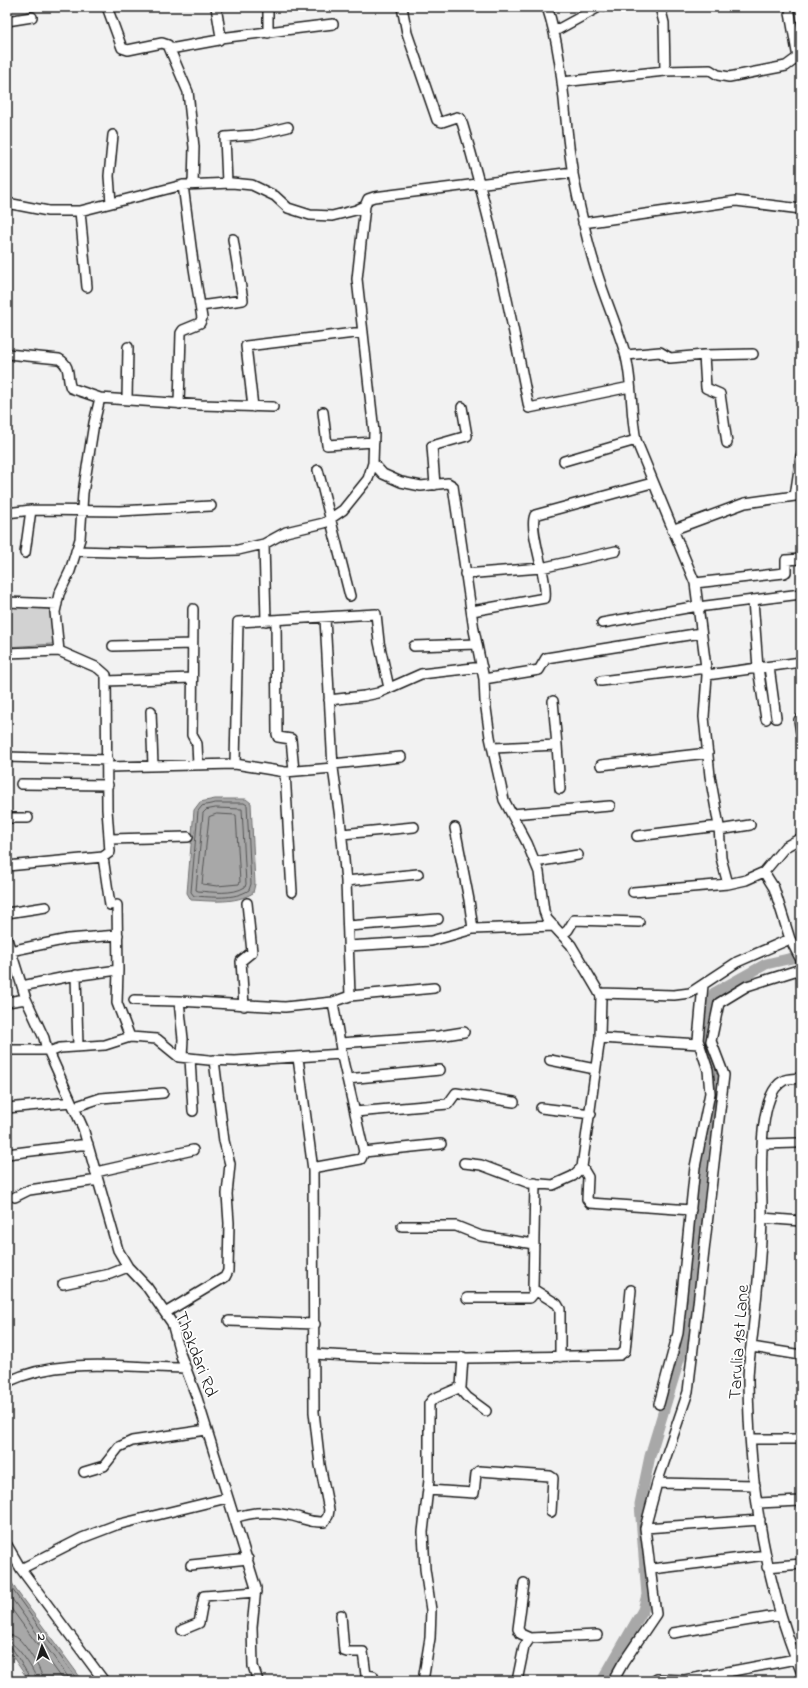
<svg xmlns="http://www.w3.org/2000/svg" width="808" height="1688" font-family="'Indie Flower',sans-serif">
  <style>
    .green { fill: #d2d2d2; stroke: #777 }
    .water { fill: #a8a8a8; stroke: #707070 }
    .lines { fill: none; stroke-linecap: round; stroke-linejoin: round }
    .shore { stroke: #545454; stroke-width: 1 }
    .canal { stroke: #a8a8a8; stroke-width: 11 }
    .minor-casing { stroke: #1c1c1c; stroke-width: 12 }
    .minor { stroke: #fff; stroke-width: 9 }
    .labels { text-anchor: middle; stroke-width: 3.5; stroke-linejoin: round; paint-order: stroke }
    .street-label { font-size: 18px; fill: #1c1c1c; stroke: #fff }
  </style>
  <rect width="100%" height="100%" fill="#f2f2f2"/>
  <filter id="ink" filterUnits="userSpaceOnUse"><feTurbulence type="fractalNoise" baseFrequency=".025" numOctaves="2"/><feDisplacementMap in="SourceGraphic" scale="8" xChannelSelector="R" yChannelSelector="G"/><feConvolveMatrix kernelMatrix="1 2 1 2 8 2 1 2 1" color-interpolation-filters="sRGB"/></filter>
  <g filter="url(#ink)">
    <path class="green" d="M 7,607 L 49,609 L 52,611 L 54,641 L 52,644 L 7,647 Z"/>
    <path class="water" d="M 215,799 L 246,799 L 251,803 L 255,884 L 253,893 C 235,904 212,901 191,900 L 187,893 L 194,810 L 200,802 Z
      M 7,1574 L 16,1590 L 83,1681 L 29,1681 L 7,1648 Z"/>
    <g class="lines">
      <path class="shore" d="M 216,803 L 244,803 L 247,805 L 251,884 L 249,890 C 234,900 212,897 194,896 L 191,892 L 198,811 L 202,806 Z
        M 216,808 L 242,809 L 246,884 L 245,887 C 233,895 212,892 198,891 L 196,890 L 203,813 L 206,810 Z
        M 217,814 L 236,815 L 240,882 L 239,884 L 217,886 L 202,884 L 209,817 Z
        M 7,1582 L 78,1681
        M 7,1592 L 71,1681
        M 7,1603 L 64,1681
        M 7,1635 C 12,1635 15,1636 19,1639 C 26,1646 43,1671 43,1681
        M 7,1641 C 16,1642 36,1672 37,1681
        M 7,1646 L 12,1648 L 32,1681"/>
      <path class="canal" d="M 602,1681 L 643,1610 L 647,1595 L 640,1504 L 650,1456 L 685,1340 L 704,1146 L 713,1098 L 715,1071 L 707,1046 L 705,1018 L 714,993 L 766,964 L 801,956"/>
      <defs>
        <path id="minor" d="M 107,7 L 122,48 L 128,50 L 162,43 L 168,45 L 188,92 L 194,147 L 193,184
          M 268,7 L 268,33
          M 402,7 L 407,33 L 437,120 L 442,122 L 457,117 L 461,119 C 490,214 510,310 529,408 L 630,387
          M 547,7 C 565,61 563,118 573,174 C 580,210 588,247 600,282 C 608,306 618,329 625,353 C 633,381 630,412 636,440 L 695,583 L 707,675 L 704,717 L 710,776 L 719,826 L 721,858 L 728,884 L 746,880 L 764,872 L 785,847 L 801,838
          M 660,7 L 664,23 L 665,71
          M 790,13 L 798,58
          M 7,21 L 32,17
          M 555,31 L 599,7 L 603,7
          M 220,38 L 333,24
          M 170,49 L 219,40 L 221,37 L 216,7
          M 562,82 L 665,71 L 710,70 L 718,75 L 729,77 L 786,66 L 801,55
          M 227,183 L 225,137 L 254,135 L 288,127
          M 7,203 L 48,211 L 80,211 L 183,185 L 232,183 L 252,185 L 275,196 L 288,208 L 310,215 L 332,216 L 356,210 L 365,206 L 368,199 L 374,197 L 573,172
          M 111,203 L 109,176 L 113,135
          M 80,211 L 87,287
          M 583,223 L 736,201 L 801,209
          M 200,306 L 243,300 L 233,239
          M 7,354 L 59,359 C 72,366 66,378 71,388 L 100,398 L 201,405 L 273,407
          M 626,355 L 660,352 L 670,358 L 704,355 L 753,354
          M 704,355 L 706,388 L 720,394 L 727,443
          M 127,399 L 128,347
          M 179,404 L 181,333 L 183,330 L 200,323 L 202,318 L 193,262 L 183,185
          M 253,407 L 246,346 L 363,332
          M 323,412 L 327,445 L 374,442
          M 564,461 L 636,440
          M 373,463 L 383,474 L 401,482 L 421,486 L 448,483 L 453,486 L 474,630 L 484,679 L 485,701 L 490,737 L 504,800 L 527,843 L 539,872 L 544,911 L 547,919 L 571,945 L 601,996 L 600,1038 L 582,1167 L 573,1176 L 553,1185 L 529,1183 L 481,1165 L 464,1163
          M 318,470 L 350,596
          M 435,485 L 432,446 L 467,436 L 462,407
          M 7,513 L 31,510 L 120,511 L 211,506
          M 672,530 L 745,503 L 795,496 L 801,456
          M 264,544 L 266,621
          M 76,551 L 149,553 L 238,550 L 264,544 L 286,532 L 324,523 L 343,510 L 368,479 L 373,463 L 374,432 L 357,279 L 365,206
          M 25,553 L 31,510
          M 465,574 L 541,568 L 616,551
          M 695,583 L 784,573 L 786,572 L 786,560 L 801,559
          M 753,600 L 758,668 L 766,719
          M 7,602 L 57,604
          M 698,607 L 801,594
          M 193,609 L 192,735 L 197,744 L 198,765
          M 472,611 L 545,598 C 548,578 528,530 535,515 L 652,483
          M 325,618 L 333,768 L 340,818 L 346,881 L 350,996
          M 276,620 L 277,734 L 278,737 L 291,739 L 294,771
          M 602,623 L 698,606
          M 113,646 L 192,644
          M 414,646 L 477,644
          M 7,653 L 59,651
          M 769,667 L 776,718
          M 707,675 L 801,662
          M 484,679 L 539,670 L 546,658 L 701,633
          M 106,681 L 192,678
          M 601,681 L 706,668
          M 329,700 L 364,696 L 378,693 L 421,674 L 482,667
          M 151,711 L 153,766
          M 799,720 L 801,733
          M 557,745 L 560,789
          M 493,748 L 557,745 L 553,701
          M 7,757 L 108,760
          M 235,764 L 238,622 L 376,614 L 379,642 L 389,688
          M 333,764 L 401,757
          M 601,765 L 708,753
          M 108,767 L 235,764 L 285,772 L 333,768
          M 285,772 L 292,892
          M 21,784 L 108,785
          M 512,814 L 610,806
          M 7,818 L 28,818
          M 455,828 L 469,900 L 473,929
          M 719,830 L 750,825
          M 342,834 L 414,827
          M 637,836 L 719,826
          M 110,839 L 188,837
          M 103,857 L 110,905
          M 535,862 L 578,855
          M 7,866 L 103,857 L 110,852 L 107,809 L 106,675 L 98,668 L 59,651 L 55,612 L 59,594 L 70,571 L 80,539 L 83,493 L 94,423 L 100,398
          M 764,872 L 774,888 L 790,939 L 801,960
          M 346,881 L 418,874
          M 633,892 L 728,884
          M 7,913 L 46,907
          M 348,926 L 438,919
          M 562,935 L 568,930 L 574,920 L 639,922
          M 7,939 L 26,999 L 44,1038 L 47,1050
          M 348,946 L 431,941 L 473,929 L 554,926
          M 10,951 L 68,939 L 118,935
          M 118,970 L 117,1003 L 130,1037
          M 76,975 L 78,1046
          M 22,986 L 66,977 L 118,970 L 117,905
          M 599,993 L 674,995 L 690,993 L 737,962 L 790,939
          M 134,1000 L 179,1001
          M 7,1002 L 26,999
          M 333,1002 L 350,996 L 434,988
          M 244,1006 L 241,961 L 252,952 L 247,903
          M 600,1038 L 699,1044
          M 340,1043 L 439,1036 L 464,1032
          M 7,1050 L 47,1050 L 49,1052 L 83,1128 L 118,1250 L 128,1267 L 147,1287 L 172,1323 L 181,1356 L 197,1398 L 256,1588 L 252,1627 L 253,1666 L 258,1681
          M 49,1052 L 60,1048 L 105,1045 L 130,1037 L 157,1039 L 179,1057 L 209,1060 L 235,1061 L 342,1054
          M 182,1057 L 183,1039 L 179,1001 L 285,1007 L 333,1002 L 343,1061 L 364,1152 L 361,1159 L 317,1167 L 313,1170 L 314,1412 L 320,1465 L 329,1510 L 328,1516 L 324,1522 C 309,1523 306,1519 293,1516 C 274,1512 254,1510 235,1518
          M 190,1058 L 193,1111
          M 298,1058 L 313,1170
          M 550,1060 L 595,1069
          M 801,1078 C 796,1079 787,1078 783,1081 C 754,1097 763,1189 762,1219 C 761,1256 757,1294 753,1331 C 751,1347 748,1364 748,1381 C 749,1478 764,1581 801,1671
          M 347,1079 L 440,1070
          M 74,1107 L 101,1098 L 163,1093
          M 7,1108 L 71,1102
          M 541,1108 L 591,1114
          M 355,1112 L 448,1104 L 456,1093 L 514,1102
          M 763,1144 L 796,1143
          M 364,1152 L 441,1144
          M 7,1154 L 88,1144
          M 582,1167 L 588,1177 L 587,1199 L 590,1203 L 691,1210
          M 96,1172 L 193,1150
          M 535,1183 L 533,1289 L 557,1304 L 560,1309 L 560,1357
          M 15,1197 L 29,1190 L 98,1180
          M 762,1218 L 801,1221
          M 402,1226 L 456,1226 L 481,1236 L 534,1244
          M 63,1284 L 110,1274 L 128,1267
          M 467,1298 L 530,1298 L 535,1292
          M 165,1313 L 225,1277 L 228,1271 L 229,1223 L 227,1194 L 230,1164 L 224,1141 L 214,1060
          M 229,1321 L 315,1324
          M 752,1347 L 801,1355
          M 315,1354 C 417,1361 518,1357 620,1355 L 625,1351 L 631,1290
          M 7,1382 C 63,1356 126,1368 186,1368
          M 460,1389 L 467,1397 L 486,1411
          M 659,1404 L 678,1333 L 695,1167 L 710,1093 L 708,1070 L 698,1040 L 703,985
          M 751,1439 L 801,1439
          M 84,1472 L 104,1466 L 119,1447 L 132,1441 L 206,1430
          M 657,1483 L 755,1485
          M 428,1490 L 474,1493 L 476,1474 L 479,1471 L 550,1476 L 553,1478 L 551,1512
          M 758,1503 L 801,1501
          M 645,1528 L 760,1520
          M 7,1545 L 21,1569 L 104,1681
          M 191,1565 L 248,1559
          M 767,1567 L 801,1564
          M 21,1569 L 82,1538 L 116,1525 L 227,1498
          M 652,1569 L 766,1555
          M 524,1583 L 518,1629 L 521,1634 L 530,1638
          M 341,1615 L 344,1651 L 347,1652 L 363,1652 L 366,1675 L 373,1676 L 374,1681
          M 182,1630 L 199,1623 L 204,1596 L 256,1592
          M 673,1633 L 781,1615
          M 423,1681 L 430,1638 L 431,1610 L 425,1569 L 423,1532 L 429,1480 L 429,1404 L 433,1399 L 461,1387 L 463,1357
          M 517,1681 L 524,1647 L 530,1638 L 597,1635
          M 613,1681 L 623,1663 L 656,1614 L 645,1528 L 657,1483 L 688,1392 L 724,1075 L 711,1041 L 719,1003 L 747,986 L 801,969
          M 654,1681 L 657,1679 L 685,1680 L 796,1659"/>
      </defs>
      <use href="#minor" class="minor-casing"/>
      <use href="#minor" class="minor"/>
    </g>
  </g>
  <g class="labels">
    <g class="street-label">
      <text transform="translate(738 1342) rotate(-86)" y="6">Tarulia 1st Lane</text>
      <text transform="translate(197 1354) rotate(69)" y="6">Thakdari Rd</text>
    </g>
  </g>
  <rect width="808" height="1688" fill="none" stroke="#fff" stroke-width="24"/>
  <rect x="12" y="12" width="784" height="1664" fill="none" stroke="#1c1c1c" stroke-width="1.5" filter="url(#ink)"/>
  <g transform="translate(42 1646) rotate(356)" stroke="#ffffff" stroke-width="3" paint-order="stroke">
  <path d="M0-3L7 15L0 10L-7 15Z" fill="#1c1c1c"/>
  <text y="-6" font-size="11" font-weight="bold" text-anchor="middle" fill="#1c1c1c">N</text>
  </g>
</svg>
